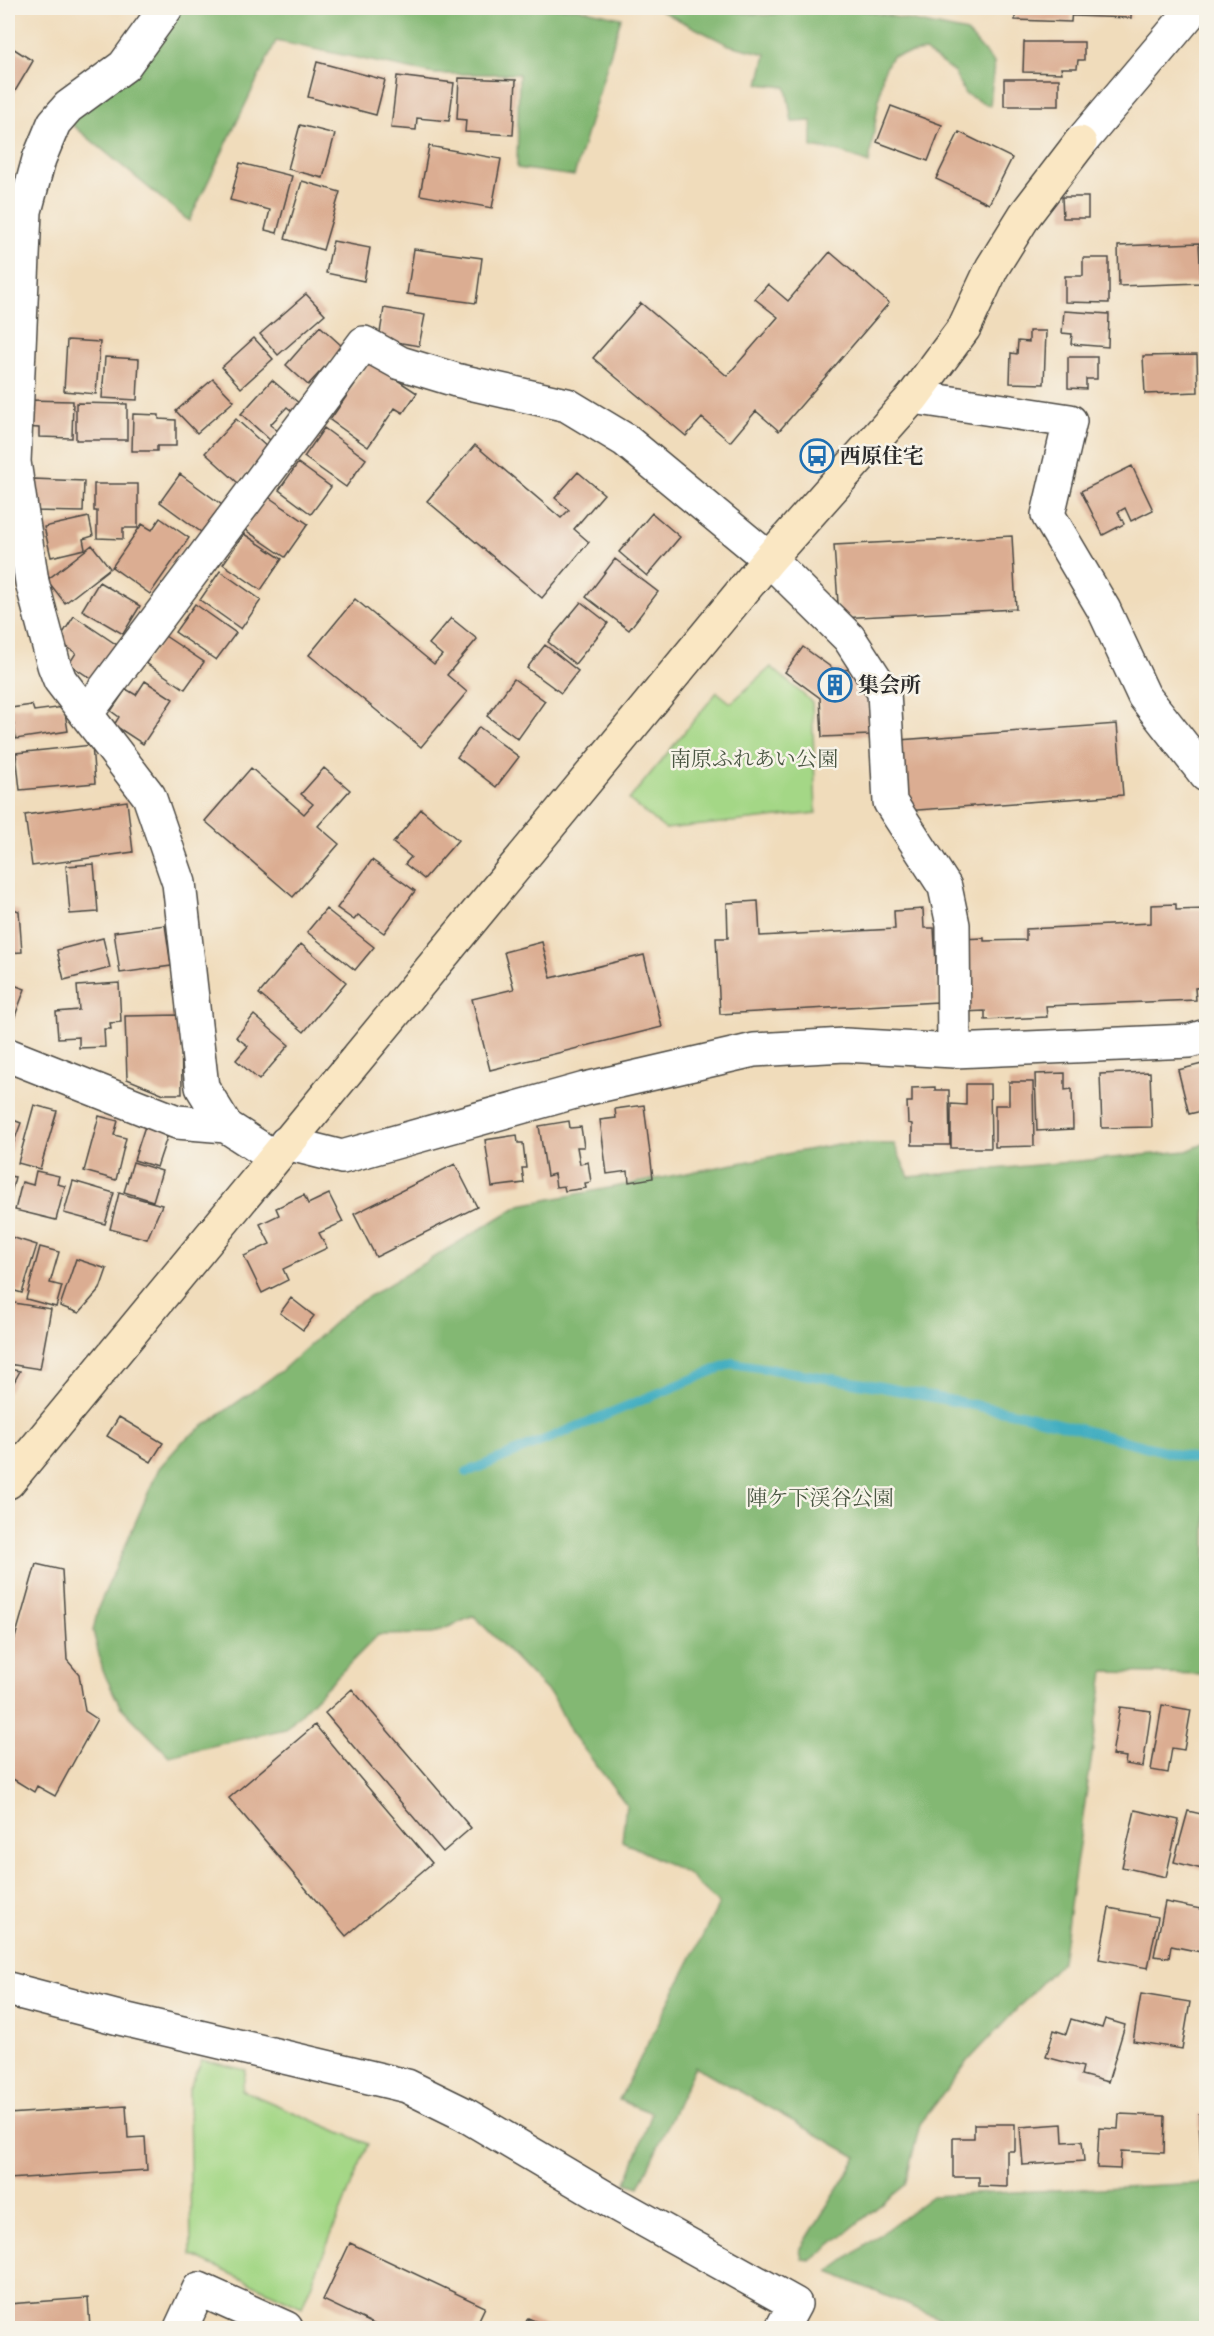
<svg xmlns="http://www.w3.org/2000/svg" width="1214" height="2336" font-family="'IM FELL French Canon','Noto Serif JP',serif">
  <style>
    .green { fill: #a4d786; stroke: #688158; stroke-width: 1.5 }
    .forest { fill: #83b873; stroke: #57724f; stroke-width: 1.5 }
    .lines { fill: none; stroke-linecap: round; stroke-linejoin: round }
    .stream { stroke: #43aec1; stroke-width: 10 }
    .building { fill: #dbad92 }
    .street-casing { stroke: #494641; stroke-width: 36 }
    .secondary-casing { stroke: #494641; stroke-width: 36 }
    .street { stroke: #fff; stroke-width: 33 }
    .secondary { stroke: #fae7c3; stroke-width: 33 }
    .labels { text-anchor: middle; stroke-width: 5; stroke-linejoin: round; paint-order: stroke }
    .poi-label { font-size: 21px; font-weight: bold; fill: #2b2b2b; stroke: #f7f3e8; text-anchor: start }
    .park-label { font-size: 21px; fill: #495642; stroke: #f7f3e8 }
  </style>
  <rect width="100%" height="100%" fill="#f7f3e8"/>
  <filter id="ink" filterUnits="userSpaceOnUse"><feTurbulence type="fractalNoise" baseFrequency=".0167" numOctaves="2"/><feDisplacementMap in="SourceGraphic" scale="12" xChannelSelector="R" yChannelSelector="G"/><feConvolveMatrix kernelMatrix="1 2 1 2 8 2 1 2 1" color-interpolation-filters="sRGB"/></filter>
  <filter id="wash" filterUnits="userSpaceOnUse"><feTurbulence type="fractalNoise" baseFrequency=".008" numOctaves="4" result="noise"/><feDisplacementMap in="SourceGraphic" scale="24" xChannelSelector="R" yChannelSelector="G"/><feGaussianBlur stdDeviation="1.35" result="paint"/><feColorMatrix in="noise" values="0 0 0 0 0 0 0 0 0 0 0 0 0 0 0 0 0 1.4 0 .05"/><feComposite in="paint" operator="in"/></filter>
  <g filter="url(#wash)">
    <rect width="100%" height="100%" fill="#f0dcbb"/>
    <path class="green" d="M 771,667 L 812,702 L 816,813 L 665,829 L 629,800 L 717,692 L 731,703 Z
      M 202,2060 L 246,2070 L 242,2090 L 368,2144 L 302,2307 L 191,2255 L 189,2089 Z"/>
    <path class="forest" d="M 179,8 L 439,8 L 454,11 L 483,12 L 485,8 L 577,8 L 621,18 L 574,176 L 517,168 L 519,74 L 434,74 L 276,41 L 189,221 L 69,122 Z
      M 663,8 L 707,8 L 765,15 L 815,8 L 852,8 L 967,32 L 994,63 L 990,106 L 965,94 L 954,72 L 925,51 L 892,56 L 883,73 L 869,163 L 840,152 L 812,147 L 812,121 L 792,122 L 786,87 L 759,84 L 766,54 L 729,45 L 661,11 Z
      M 1206,1143 L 1206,1674 L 1104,1672 L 1062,1961 L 969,2060 L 920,2124 L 905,2185 L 812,2260 L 802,2259 L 800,2250 L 857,2157 L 695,2066 L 639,2187 L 626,2183 L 652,2113 L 619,2100 L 719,1904 L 686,1873 L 622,1841 L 626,1804 L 571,1732 L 554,1698 L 474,1616 L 432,1634 L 378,1635 L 285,1729 L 169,1756 L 120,1706 L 103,1671 L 93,1631 L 98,1608 L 159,1468 L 183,1441 L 281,1371 L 353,1306 L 520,1205 L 838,1144 L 894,1144 L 909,1177 L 1187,1151 Z
      M 1206,2183 L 1206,2328 L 963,2328 L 829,2272 L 932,2196 Z"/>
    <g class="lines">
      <path class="stream" d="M 467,1472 L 732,1363 L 871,1385 L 1025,1415 L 1206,1462"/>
    </g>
    <g id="blocks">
      <path class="building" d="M 1015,8 L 1072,8 L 1071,22 L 1015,20 Z
        M 1073,8 L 1131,8 L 1131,18 L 1073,16 Z
        M 1024,42 L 1084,42 L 1084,60 L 1078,60 L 1077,68 L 1061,68 L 1062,73 L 1023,72 Z
        M 8,45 L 33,61 L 11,98 L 8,96 Z
        M 317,62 L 385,80 L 376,115 L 308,97 Z
        M 397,76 L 454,83 L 449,121 L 417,118 L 416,130 L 391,128 Z
        M 459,78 L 516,80 L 513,135 L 465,132 L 466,120 L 457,119 Z
        M 1004,79 L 1059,79 L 1059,106 L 1004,106 Z
        M 891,106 L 942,125 L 928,161 L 877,142 Z
        M 300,125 L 335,134 L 323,178 L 288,169 Z
        M 959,132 L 1012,158 L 989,204 L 936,179 Z
        M 429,146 L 501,159 L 492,208 L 420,195 Z
        M 240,163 L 292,176 L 277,233 L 265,230 L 270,210 L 230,200 Z
        M 302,181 L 340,192 L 323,250 L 285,239 Z
        M 1062,197 L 1088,197 L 1088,218 L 1063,218 Z
        M 333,241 L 370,248 L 364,281 L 326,273 Z
        M 1199,243 L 1201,283 L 1119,286 L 1118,246 Z
        M 414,249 L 482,258 L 476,303 L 407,294 Z
        M 830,252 L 889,303 L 779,431 L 756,411 L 730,442 L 702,418 L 686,436 L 593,358 L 641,303 L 727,376 L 778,317 L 755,299 L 768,284 L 788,301 Z
        M 1083,258 L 1109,258 L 1109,303 L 1065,302 L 1065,276 L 1083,276 Z
        M 306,294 L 325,314 L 278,355 L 260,334 Z
        M 384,308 L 425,315 L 419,346 L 379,339 Z
        M 1064,311 L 1109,314 L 1108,347 L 1071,344 L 1072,334 L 1062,333 Z
        M 320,326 L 343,347 L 308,385 L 286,365 Z
        M 1029,331 L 1046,331 L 1044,384 L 1010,383 L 1011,353 L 1017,354 L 1018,341 L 1029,342 Z
        M 254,338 L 273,359 L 241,388 L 222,367 Z
        M 67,340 L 100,342 L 96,394 L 64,391 Z
        M 1197,355 L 1198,392 L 1145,394 L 1143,356 Z
        M 105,357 L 139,359 L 137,400 L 102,398 Z
        M 1068,357 L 1097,357 L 1097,379 L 1086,379 L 1086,389 L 1068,388 Z
        M 370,362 L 417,393 L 403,413 L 395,408 L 368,447 L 330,420 Z
        M 213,379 L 234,401 L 197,433 L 176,411 Z
        M 272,380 L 301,405 L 294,413 L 287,407 L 270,425 L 278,431 L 270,440 L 241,414 Z
        M 25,400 L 73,401 L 72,438 L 39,437 L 39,428 L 24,427 Z
        M 76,403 L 127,404 L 127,440 L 76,440 Z
        M 133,414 L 159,415 L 159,419 L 176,420 L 176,446 L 157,446 L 157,451 L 132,451 Z
        M 236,419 L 269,449 L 238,483 L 205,453 Z
        M 324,428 L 366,459 L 346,487 L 304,457 Z
        M 475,445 L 561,518 L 569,510 L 555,498 L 578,472 L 604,494 L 574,529 L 589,542 L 542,598 L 427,501 Z
        M 298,463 L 331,487 L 311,514 L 279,490 Z
        M 1132,466 L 1153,510 L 1131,521 L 1125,508 L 1118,512 L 1124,524 L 1103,535 L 1081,491 Z
        M 180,474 L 222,505 L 201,532 L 160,502 Z
        M 33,479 L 84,481 L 83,512 L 32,511 Z
        M 94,484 L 138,484 L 138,528 L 123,528 L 123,539 L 97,538 L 97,511 L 94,511 Z
        M 267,496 L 308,524 L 285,557 L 244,529 Z
        M 652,513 L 680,537 L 647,576 L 619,552 Z
        M 89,517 L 93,536 L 83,539 L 85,549 L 51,557 L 44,527 Z
        M 160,518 L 189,538 L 150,594 L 112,567 L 142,524 L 152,530 Z
        M 244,534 L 282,559 L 261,590 L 223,564 Z
        M 1012,536 L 1016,609 L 839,618 L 834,545 Z
        M 92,545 L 110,568 L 65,603 L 47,580 Z
        M 615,559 L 658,592 L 629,630 L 586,597 Z
        M 220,571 L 261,600 L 241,629 L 200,600 Z
        M 99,582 L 140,606 L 123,634 L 82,610 Z
        M 355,599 L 434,664 L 442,655 L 429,644 L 451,618 L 477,639 L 447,675 L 467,692 L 421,747 L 309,655 Z
        M 581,602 L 608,623 L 575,664 L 548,642 Z
        M 195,604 L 236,633 L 216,660 L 175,632 Z
        M 74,616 L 120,647 L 96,682 L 69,664 L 76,653 L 58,641 Z
        M 165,636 L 204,662 L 185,689 L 146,663 Z
        M 545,645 L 578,671 L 561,693 L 527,668 Z
        M 803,647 L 835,670 L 867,669 L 870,735 L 822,737 L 820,698 L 785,672 Z
        M 514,679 L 545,701 L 518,739 L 487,716 Z
        M 145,681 L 173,699 L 143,744 L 114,725 L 119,717 L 111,711 L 126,689 L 136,695 Z
        M 32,705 L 34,711 L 64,707 L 68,731 L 16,739 L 11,708 Z
        M 1117,724 L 1123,795 L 904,811 L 899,740 Z
        M 479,727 L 519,757 L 496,787 L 457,757 Z
        M 92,745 L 95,783 L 20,790 L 16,753 Z
        M 251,768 L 304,814 L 313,804 L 301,794 L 324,768 L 350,790 L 318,826 L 339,844 L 293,897 L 205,821 Z
        M 127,801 L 133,852 L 32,866 L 25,815 Z
        M 421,809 L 458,840 L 424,879 L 405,864 L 411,857 L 393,843 Z
        M 372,860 L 415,891 L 384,933 L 358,915 L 354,920 L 337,908 Z
        M 94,864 L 98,912 L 70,914 L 66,866 Z
        M 758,901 L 760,936 L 895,929 L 894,911 L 923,909 L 924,928 L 934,928 L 938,1002 L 720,1014 L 716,938 L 728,938 L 727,903 Z
        M 1176,904 L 1176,910 L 1206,909 L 1206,987 L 1195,988 L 1196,1000 L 1046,1006 L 1047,1017 L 985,1020 L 985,1011 L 963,1012 L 960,939 L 984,938 L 984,941 L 1026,940 L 1026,929 L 1151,923 L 1151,905 Z
        M 8,907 L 19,911 L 22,952 L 8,953 Z
        M 326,909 L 374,947 L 355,970 L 307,932 Z
        M 165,925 L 171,966 L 120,973 L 114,932 Z
        M 103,938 L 110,968 L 64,980 L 57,950 Z
        M 542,942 L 551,978 L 644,955 L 662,1027 L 490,1070 L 472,999 L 514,989 L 504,952 Z
        M 301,944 L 346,982 L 304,1032 L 259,994 Z
        M 8,983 L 25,989 L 12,1024 L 8,1022 Z
        M 119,983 L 121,1022 L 110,1023 L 111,1029 L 104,1029 L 105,1047 L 79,1048 L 79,1037 L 58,1038 L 56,1012 L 79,1010 L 77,986 Z
        M 181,1015 L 182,1094 L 164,1094 L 127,1079 L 125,1016 Z
        M 254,1015 L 289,1045 L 259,1080 L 236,1060 L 248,1046 L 236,1037 Z
        M 1206,1063 L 1206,1110 L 1189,1114 L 1178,1070 Z
        M 1150,1072 L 1152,1127 L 1102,1128 L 1100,1074 Z
        M 1065,1073 L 1065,1090 L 1072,1089 L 1073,1129 L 1037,1131 L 1035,1074 Z
        M 1009,1082 L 1033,1082 L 1034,1146 L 995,1147 L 995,1105 L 1009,1105 Z
        M 966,1084 L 990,1084 L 991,1148 L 951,1148 L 951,1104 L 966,1105 Z
        M 935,1087 L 935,1090 L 949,1090 L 950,1145 L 912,1145 L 912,1124 L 908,1123 L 907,1102 L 912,1102 L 912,1088 Z
        M 34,1105 L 57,1111 L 40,1169 L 18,1163 Z
        M 644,1105 L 653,1178 L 629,1182 L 628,1171 L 607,1174 L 600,1120 L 616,1118 L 615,1109 Z
        M 99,1116 L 118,1121 L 114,1135 L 126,1138 L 116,1180 L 84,1171 Z
        M 8,1118 L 21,1123 L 8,1158 Z
        M 569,1121 L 570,1128 L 581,1127 L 584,1147 L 577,1147 L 580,1164 L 588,1162 L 591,1182 L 585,1183 L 586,1188 L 565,1191 L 564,1186 L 556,1187 L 554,1174 L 547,1176 L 539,1126 Z
        M 146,1123 L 169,1131 L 157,1167 L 134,1160 Z
        M 517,1135 L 518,1143 L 523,1143 L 526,1168 L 522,1168 L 524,1183 L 492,1187 L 485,1140 Z
        M 133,1162 L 162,1171 L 153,1201 L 124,1192 Z
        M 455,1164 L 477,1207 L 376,1257 L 354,1214 Z
        M 36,1171 L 59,1176 L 57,1184 L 65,1186 L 56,1220 L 15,1210 L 22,1182 L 33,1185 Z
        M 8,1176 L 15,1177 L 8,1206 Z
        M 73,1181 L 114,1193 L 105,1224 L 64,1213 Z
        M 119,1193 L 162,1205 L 147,1239 L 110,1229 Z
        M 329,1194 L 343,1222 L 319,1233 L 327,1248 L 283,1269 L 288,1280 L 262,1293 L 244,1256 L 270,1244 L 260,1224 L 279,1215 L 276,1208 L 304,1195 L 308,1204 Z
        M 8,1236 L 37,1245 L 22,1293 L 8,1289 Z
        M 40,1247 L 59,1252 L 50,1283 L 62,1286 L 56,1307 L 26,1299 Z
        M 76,1259 L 107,1269 L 100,1289 L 79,1313 L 60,1306 Z
        M 291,1298 L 314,1316 L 303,1330 L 280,1313 Z
        M 8,1302 L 51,1309 L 40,1369 L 8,1364 Z
        M 8,1369 L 20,1371 L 8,1393 Z
        M 119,1417 L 163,1443 L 151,1462 L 107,1436 Z
        M 36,1564 L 62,1570 L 67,1660 L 79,1674 L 85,1711 L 97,1719 L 55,1796 L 37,1786 L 34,1792 L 8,1776 L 8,1651 L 15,1638 Z
        M 352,1689 L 471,1828 L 443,1852 L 325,1713 Z
        M 1162,1705 L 1191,1710 L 1184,1750 L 1172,1748 L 1168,1773 L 1151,1770 Z
        M 1120,1707 L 1151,1711 L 1143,1767 L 1125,1764 L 1126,1757 L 1112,1755 Z
        M 315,1725 L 432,1863 L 346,1936 L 229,1798 Z
        M 1135,1810 L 1179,1820 L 1166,1877 L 1122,1867 Z
        M 1188,1811 L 1206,1815 L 1206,1870 L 1174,1862 Z
        M 1165,1902 L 1206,1910 L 1206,1953 L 1171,1946 L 1169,1958 L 1154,1956 Z
        M 1109,1908 L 1158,1917 L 1148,1968 L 1099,1959 Z
        M 1141,1994 L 1190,2002 L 1182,2049 L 1133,2041 Z
        M 1071,2019 L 1102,2028 L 1105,2019 L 1125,2025 L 1108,2082 L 1081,2075 L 1083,2067 L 1046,2057 L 1054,2030 L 1066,2034 Z
        M 126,2106 L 128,2138 L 145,2137 L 147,2170 L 8,2179 L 8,2114 Z
        M 1119,2114 L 1165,2116 L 1164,2153 L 1121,2151 L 1120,2169 L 1097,2168 L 1099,2128 L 1118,2129 Z
        M 1199,2114 L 1206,2114 L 1206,2171 L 1201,2171 Z
        M 974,2124 L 1015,2124 L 1015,2151 L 1007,2151 L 1007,2187 L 979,2186 L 979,2177 L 953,2177 L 953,2138 L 974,2138 Z
        M 1062,2124 L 1063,2142 L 1082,2141 L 1084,2161 L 1023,2165 L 1020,2127 Z
        M 350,2243 L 485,2307 L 475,2328 L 382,2328 L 323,2300 Z
        M 88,2298 L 90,2328 L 8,2328 L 8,2304 Z
        M 528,2318 L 551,2328 L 523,2328 Z"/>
    </g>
  </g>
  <g filter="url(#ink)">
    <use href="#blocks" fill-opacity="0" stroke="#494641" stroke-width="1.5"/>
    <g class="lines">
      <defs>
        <path id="street" d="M 166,8 L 124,66 L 68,107 L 54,123 L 39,159 L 25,211 L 14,462 L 32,582 L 54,665 L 60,680 L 149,796 L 179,883 L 202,1087 L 226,1126 L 274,1157
          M 1080,143 L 1194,8
          M 913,397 L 1070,421 L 1048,515 L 1104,610 L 1144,696 L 1206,775
          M 86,714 L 364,343 L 400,363 L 456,380 L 567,405 L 625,440 L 769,559 L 849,638 L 884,692 L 890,802 L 945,887 L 953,925 L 954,1051
          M 8,1055 L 177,1122 L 226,1126
          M 286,1143 L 342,1157 L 585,1089 L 754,1050 L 845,1045 L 954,1051 L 1190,1041 L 1206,1036
          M 8,1989 L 119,2018 L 407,2086 L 464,2114 L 614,2203 L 795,2304 L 782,2328
          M 181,2328 L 199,2289 L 286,2328"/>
        <path id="secondary" d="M 8,1482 L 769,559 L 913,397 L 964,328 L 992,268 L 1025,215 L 1080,143"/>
      </defs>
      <use href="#street" class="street-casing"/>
      <use href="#secondary" class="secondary-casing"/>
      <use href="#street" class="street"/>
      <use href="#secondary" class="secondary"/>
    </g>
  </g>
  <defs>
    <symbol id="bus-ring" viewBox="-11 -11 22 22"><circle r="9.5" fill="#f7f3e8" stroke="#1f6fb2" stroke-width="1.5"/><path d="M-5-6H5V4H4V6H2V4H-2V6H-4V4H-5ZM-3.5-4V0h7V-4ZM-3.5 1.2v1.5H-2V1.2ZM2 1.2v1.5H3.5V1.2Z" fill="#1f6fb2"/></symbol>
    <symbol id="building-ring" viewBox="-11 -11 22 22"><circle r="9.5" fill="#f7f3e8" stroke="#1f6fb2" stroke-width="1.5"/><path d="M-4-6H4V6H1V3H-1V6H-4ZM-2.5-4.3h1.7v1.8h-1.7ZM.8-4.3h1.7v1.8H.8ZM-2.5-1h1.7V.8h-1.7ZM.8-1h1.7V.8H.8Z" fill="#1f6fb2"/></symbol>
  </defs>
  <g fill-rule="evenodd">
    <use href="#bus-ring" x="798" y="437" width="38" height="38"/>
    <use href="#building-ring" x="816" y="666" width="38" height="38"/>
  </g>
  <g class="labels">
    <g class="poi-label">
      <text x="840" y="463">西原住宅</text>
      <text x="858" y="692">集会所</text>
    </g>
    <g class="park-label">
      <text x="754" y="766">南原ふれあい公園</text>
      <text x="820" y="1505">陣ケ下渓谷公園</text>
    </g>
  </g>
  <rect width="1214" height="2336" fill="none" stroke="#f7f3e8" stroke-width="30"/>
</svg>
